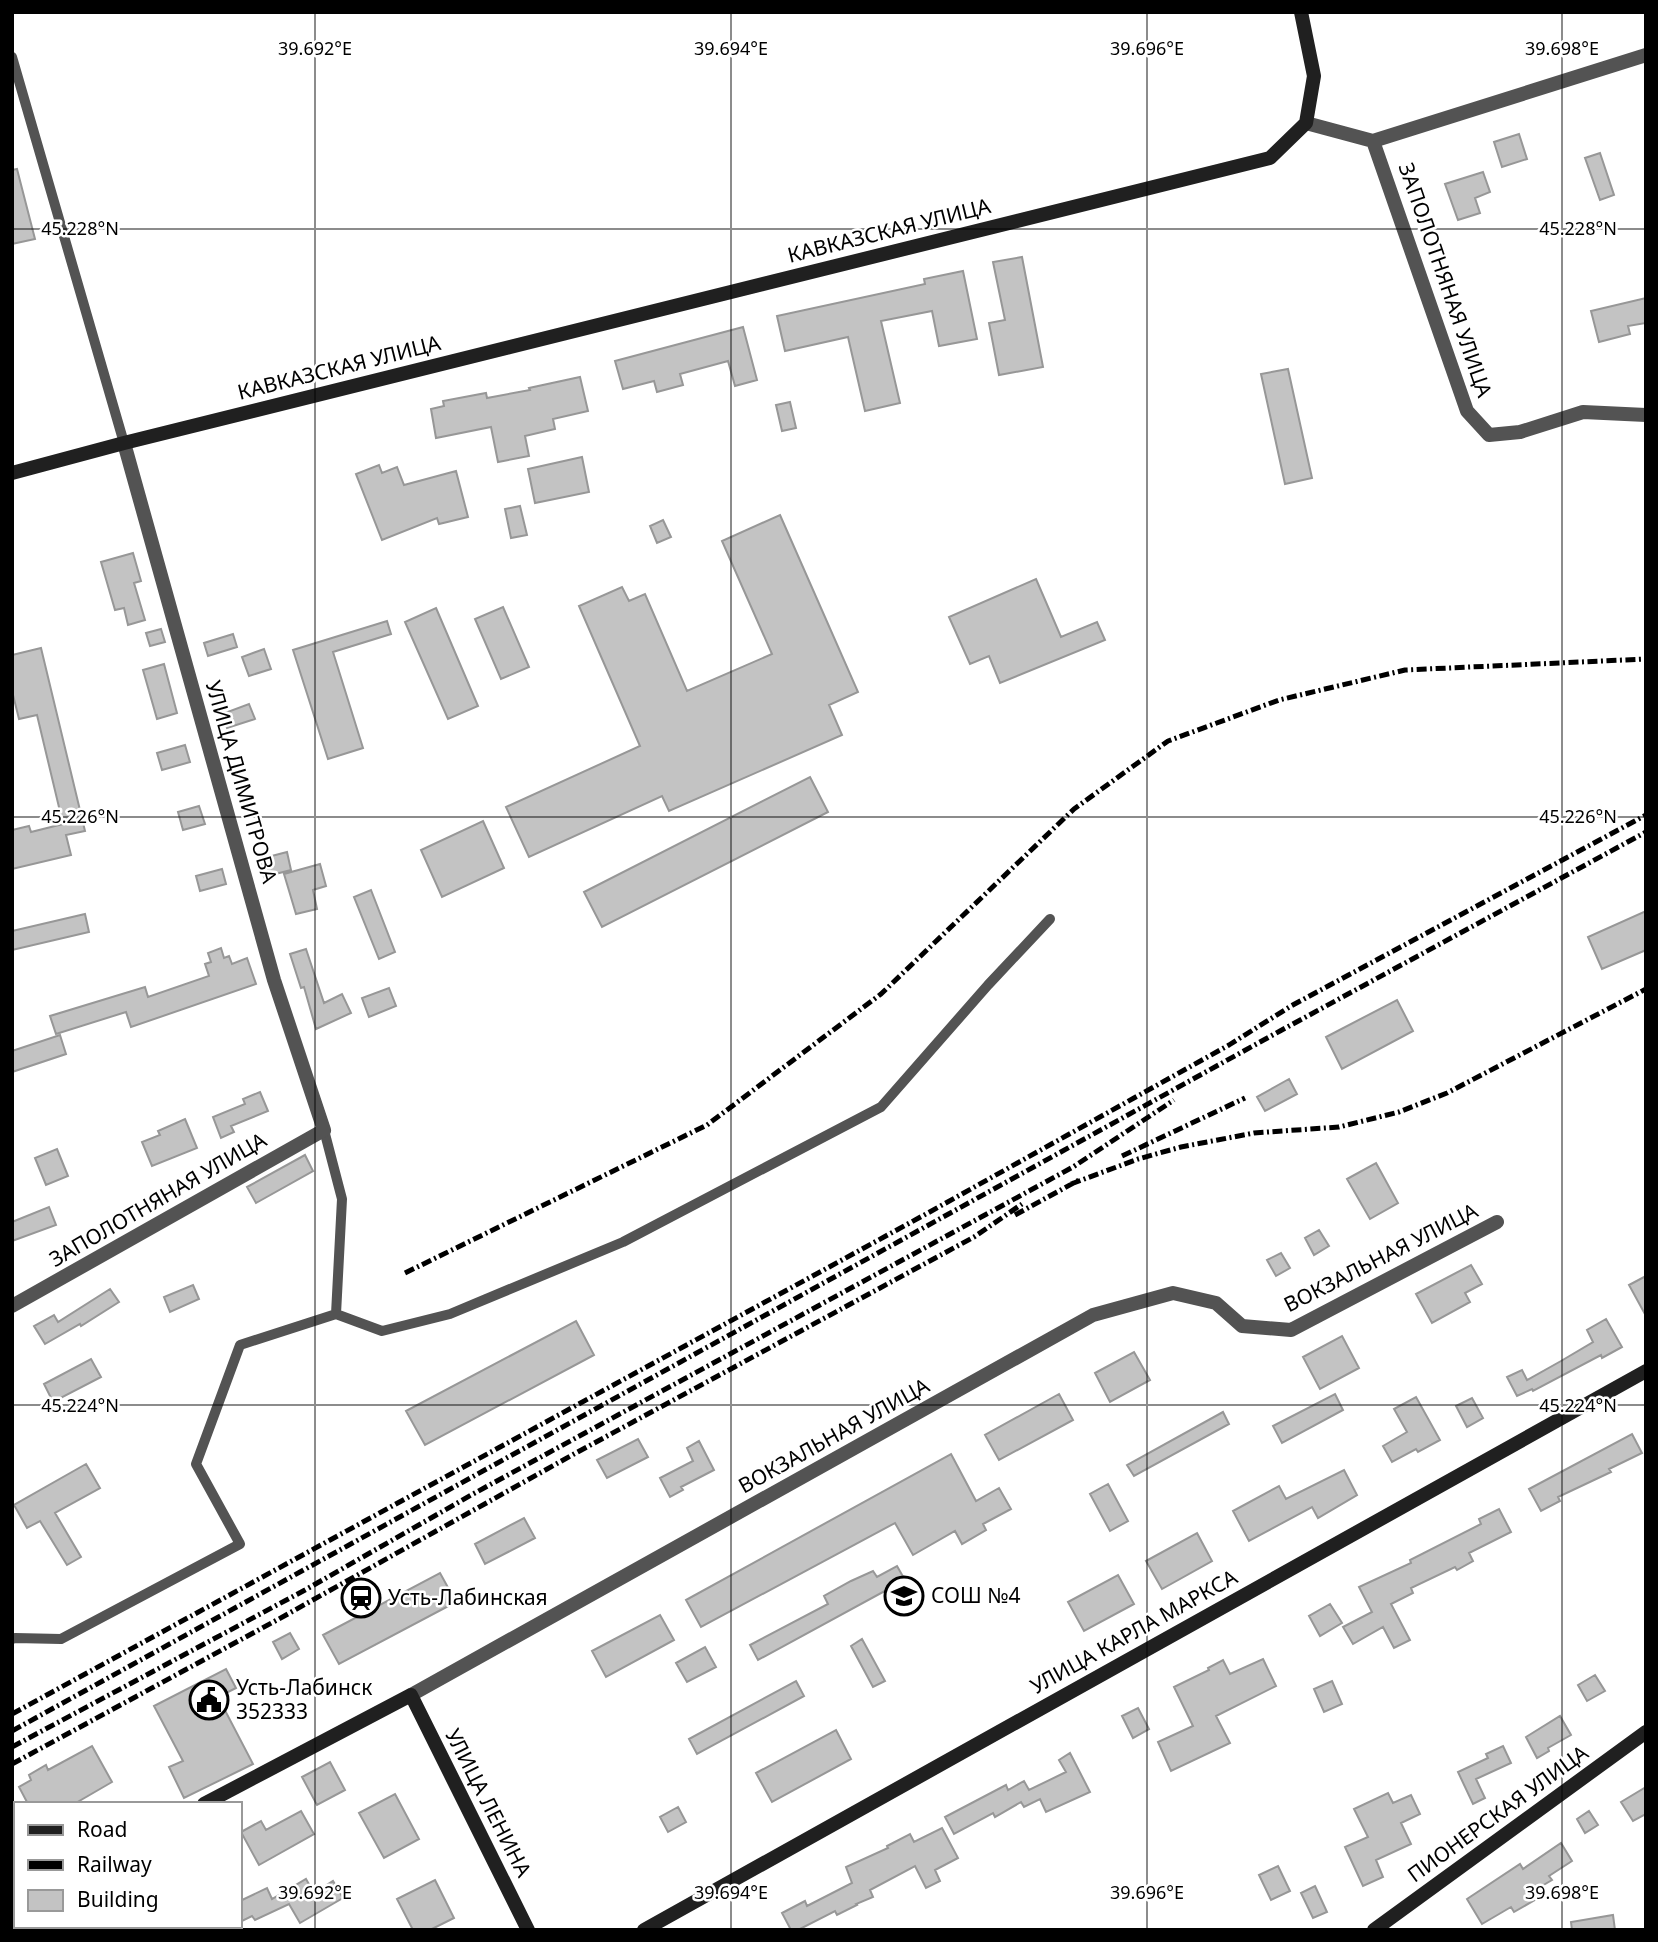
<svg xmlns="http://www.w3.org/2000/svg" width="1658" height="1942" font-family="'Noto Sans',sans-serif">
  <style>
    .building { fill: #c3c3c3; stroke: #979797; stroke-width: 2 }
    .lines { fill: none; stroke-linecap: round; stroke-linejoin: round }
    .lane { stroke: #535353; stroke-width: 10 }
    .street { stroke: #535353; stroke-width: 14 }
    .secondary { stroke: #202020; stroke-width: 14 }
    .rail { stroke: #000; stroke-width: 5; stroke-dasharray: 10 3.5 2 3.5; stroke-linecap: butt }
    .ticks { fill: none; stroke: #000; stroke-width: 2; stroke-opacity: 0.45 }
    .labels { text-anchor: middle; stroke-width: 5; stroke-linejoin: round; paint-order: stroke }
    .street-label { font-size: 21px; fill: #000; stroke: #fff }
    .poi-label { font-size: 21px; fill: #000; stroke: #fff; text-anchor: start }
    .ticks-label { font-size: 18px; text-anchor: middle; fill: #000; stroke: #fff; stroke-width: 5; stroke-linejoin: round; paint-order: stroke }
  </style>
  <rect width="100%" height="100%" fill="#fff"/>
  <path class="building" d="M 1519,134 L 1527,159 L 1502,167 L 1494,142 Z
    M 1600,153 L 1614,195 L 1600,200 L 1585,158 Z
    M 17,169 L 35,239 L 12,244 L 12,170 Z
    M 1483,172 L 1490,192 L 1475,198 L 1480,213 L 1458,220 L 1445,184 Z
    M 1022,257 L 1043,367 L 999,375 L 989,323 L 1005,320 L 993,262 Z
    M 963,271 L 977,339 L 939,346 L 932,311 L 881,321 L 900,403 L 865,411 L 848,337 L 785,351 L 777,316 L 925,284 L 924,279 Z
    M 1646,298 L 1646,323 L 1628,326 L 1630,334 L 1599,342 L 1591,311 Z
    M 743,327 L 757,380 L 735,386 L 728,361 L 680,374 L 683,385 L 657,392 L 654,381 L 623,389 L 615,361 Z
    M 1288,369 L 1312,478 L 1285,484 L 1261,374 Z
    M 580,377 L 588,411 L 553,419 L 555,429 L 525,436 L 529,456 L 498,462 L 491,427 L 436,438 L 431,409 L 444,406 L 443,401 L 486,393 L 487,398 L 530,390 L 529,388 Z
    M 790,402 L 796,428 L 782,431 L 776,405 Z
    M 582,457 L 589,492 L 535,503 L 528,469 Z
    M 379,465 L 382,473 L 397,467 L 404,485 L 456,471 L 468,517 L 439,524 L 437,518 L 382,540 L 356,474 Z
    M 520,506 L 527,535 L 511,538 L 505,509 Z
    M 780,515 L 858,692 L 829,705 L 842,735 L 669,811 L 662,796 L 529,857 L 506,807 L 640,746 L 579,606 L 622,587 L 629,601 L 645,594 L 687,691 L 772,654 L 722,541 Z
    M 663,520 L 671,537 L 657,543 L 650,526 Z
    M 133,553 L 141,581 L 134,583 L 145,620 L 128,625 L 124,608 L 115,610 L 101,562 Z
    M 1036,579 L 1061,637 L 1097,622 L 1105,640 L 1000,683 L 989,656 L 970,664 L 949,617 Z
    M 503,607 L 529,667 L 501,679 L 475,619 Z
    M 436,608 L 478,706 L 448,719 L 405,622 Z
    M 387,621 L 391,634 L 333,652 L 363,748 L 328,759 L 293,650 Z
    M 161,629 L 165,642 L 150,646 L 146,633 Z
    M 233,634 L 237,647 L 208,656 L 204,643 Z
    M 41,648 L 85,831 L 66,835 L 71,855 L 12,869 L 12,830 L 29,826 L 31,832 L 63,824 L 37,715 L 19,719 L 12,691 L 12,655 Z
    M 264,649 L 271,669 L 249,676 L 242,657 Z
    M 164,664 L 177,713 L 157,719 L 143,670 Z
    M 249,704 L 255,719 L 227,728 L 222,714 Z
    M 185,745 L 190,762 L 162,770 L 157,753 Z
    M 810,777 L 828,812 L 602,927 L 584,892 Z
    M 199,806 L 205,824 L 183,830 L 178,812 Z
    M 483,821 L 504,868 L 442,897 L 421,850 Z
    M 287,852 L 291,870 L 264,877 L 260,859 Z
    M 320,864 L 326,886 L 313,890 L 317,909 L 296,914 L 284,874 Z
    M 222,869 L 226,884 L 200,891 L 196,876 Z
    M 371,890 L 395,952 L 379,959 L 354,897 Z
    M 1646,911 L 1646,950 L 1602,969 L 1588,937 Z
    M 85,914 L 89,932 L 12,950 L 12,931 Z
    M 221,948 L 224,958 L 229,956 L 232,964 L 247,958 L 256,984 L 131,1027 L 126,1012 L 56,1034 L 50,1016 L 145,987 L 148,997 L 209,976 L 205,964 L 211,962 L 208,953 Z
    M 306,949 L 324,1003 L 342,994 L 351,1013 L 316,1029 L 304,987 L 301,988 L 290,954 Z
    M 389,988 L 396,1006 L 369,1017 L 362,998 Z
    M 1397,1000 L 1413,1031 L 1342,1069 L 1326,1037 Z
    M 60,1035 L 66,1054 L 12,1072 L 12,1051 Z
    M 1289,1079 L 1297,1094 L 1265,1111 L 1257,1097 Z
    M 260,1092 L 268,1111 L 231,1126 L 234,1132 L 221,1138 L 213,1117 L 245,1104 L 243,1099 Z
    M 185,1119 L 197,1148 L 152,1166 L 142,1142 L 160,1135 L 158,1131 Z
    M 57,1149 L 68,1176 L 46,1185 L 35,1158 Z
    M 305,1155 L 313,1171 L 256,1203 L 247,1187 Z
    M 1376,1163 L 1398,1203 L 1370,1219 L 1347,1179 Z
    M 49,1207 L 56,1225 L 12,1241 L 12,1222 Z
    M 1319,1230 L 1329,1246 L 1314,1255 L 1305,1238 Z
    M 1281,1253 L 1290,1268 L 1276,1276 L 1267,1260 Z
    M 1471,1265 L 1482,1284 L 1465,1293 L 1470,1302 L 1432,1323 L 1416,1294 Z
    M 1646,1276 L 1646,1316 L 1629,1285 Z
    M 193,1285 L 199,1299 L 170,1312 L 164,1297 Z
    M 110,1289 L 119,1302 L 81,1326 L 80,1324 L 45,1344 L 34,1326 L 54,1315 L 58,1322 Z
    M 1606,1319 L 1622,1347 L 1602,1358 L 1601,1355 L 1533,1391 L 1532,1389 L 1517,1396 L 1507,1377 L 1522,1370 L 1527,1380 L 1561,1361 L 1593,1342 L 1587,1330 Z
    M 576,1321 L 594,1355 L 425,1445 L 406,1411 Z
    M 1342,1336 L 1359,1368 L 1320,1389 L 1303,1357 Z
    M 1134,1352 L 1150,1380 L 1110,1402 L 1095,1373 Z
    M 91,1359 L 101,1377 L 53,1402 L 44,1384 Z
    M 1059,1394 L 1073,1420 L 999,1460 L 985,1435 Z
    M 1335,1394 L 1343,1410 L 1282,1443 L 1273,1426 Z
    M 1416,1397 L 1440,1440 L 1418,1452 L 1416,1449 L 1392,1462 L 1383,1446 L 1407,1432 L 1394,1409 Z
    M 1472,1398 L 1483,1418 L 1467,1427 L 1456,1406 Z
    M 1223,1412 L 1229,1424 L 1134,1476 L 1127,1465 Z
    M 1632,1434 L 1642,1453 L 1609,1469 L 1611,1472 L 1558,1497 L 1560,1501 L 1541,1511 L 1529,1489 Z
    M 638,1439 L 648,1457 L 607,1478 L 597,1460 Z
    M 699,1441 L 714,1470 L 681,1487 L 683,1490 L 670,1497 L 660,1478 L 693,1461 L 687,1448 Z
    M 951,1454 L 976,1501 L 999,1488 L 1011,1509 L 983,1524 L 986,1530 L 962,1544 L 955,1531 L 913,1555 L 895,1523 L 701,1627 L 686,1600 Z
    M 86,1464 L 100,1488 L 55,1513 L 81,1557 L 67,1565 L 40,1521 L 27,1528 L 14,1505 Z
    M 1344,1470 L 1357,1495 L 1318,1518 L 1312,1507 L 1249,1541 L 1233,1511 L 1279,1486 L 1286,1499 Z
    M 1108,1484 L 1128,1521 L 1110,1531 L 1090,1494 Z
    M 1499,1509 L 1511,1532 L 1469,1553 L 1473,1561 L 1457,1570 L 1455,1567 L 1411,1588 L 1413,1593 L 1391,1604 L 1410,1640 L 1394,1648 L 1383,1627 L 1353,1644 L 1343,1627 L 1372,1612 L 1359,1587 L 1411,1563 L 1410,1560 L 1481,1524 L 1479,1519 Z
    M 524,1518 L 535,1538 L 485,1564 L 475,1544 Z
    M 1197,1533 L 1212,1561 L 1162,1589 L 1146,1561 Z
    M 897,1566 L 905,1580 L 758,1660 L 750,1645 L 828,1604 L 824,1596 L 851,1581 L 873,1571 L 877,1577 Z
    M 440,1573 L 456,1602 L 339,1664 L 323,1635 Z
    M 1118,1575 L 1134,1604 L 1084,1631 L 1068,1602 Z
    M 1330,1604 L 1342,1623 L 1320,1636 L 1309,1616 Z
    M 660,1615 L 674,1640 L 606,1677 L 592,1651 Z
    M 290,1633 L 299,1649 L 282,1659 L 273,1642 Z
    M 862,1639 L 885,1681 L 873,1687 L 851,1646 Z
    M 705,1647 L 716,1667 L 687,1682 L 676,1663 Z
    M 1263,1659 L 1276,1686 L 1216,1716 L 1230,1743 L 1171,1771 L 1158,1742 L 1193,1726 L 1174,1687 L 1209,1670 L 1208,1668 L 1223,1660 L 1230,1674 Z
    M 226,1669 L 236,1688 L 218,1697 L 253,1764 L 184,1798 L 169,1767 L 183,1761 L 154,1706 Z
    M 1595,1675 L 1605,1691 L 1587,1701 L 1578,1685 Z
    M 796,1681 L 804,1696 L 697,1754 L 689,1739 Z
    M 1332,1681 L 1342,1704 L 1324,1712 L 1314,1689 Z
    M 1138,1708 L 1149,1729 L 1133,1738 L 1122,1716 Z
    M 1560,1716 L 1571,1735 L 1548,1748 L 1549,1751 L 1537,1758 L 1526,1737 Z
    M 836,1730 L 851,1759 L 772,1802 L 756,1773 Z
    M 92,1746 L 112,1782 L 74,1804 L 28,1804 L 19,1787 L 31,1780 L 29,1775 L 46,1765 L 48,1770 Z
    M 1503,1746 L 1511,1763 L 1476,1779 L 1485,1798 L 1473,1804 L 1458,1772 L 1488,1758 L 1486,1754 Z
    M 1070,1753 L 1090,1792 L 1046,1812 L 1040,1799 L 1024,1807 L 1021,1802 L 995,1817 L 993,1813 L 954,1834 L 945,1817 L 1006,1785 L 1008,1790 L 1024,1781 L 1029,1790 L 1066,1772 L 1059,1760 Z
    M 330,1762 L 345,1790 L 317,1805 L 302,1777 Z
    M 1646,1787 L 1646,1814 L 1633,1821 L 1621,1802 Z
    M 1388,1793 L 1393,1803 L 1411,1795 L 1420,1814 L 1401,1823 L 1411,1844 L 1376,1860 L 1383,1877 L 1363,1886 L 1345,1847 L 1368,1837 L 1354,1809 Z
    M 395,1794 L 419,1839 L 384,1858 L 359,1813 Z
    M 678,1807 L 686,1822 L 668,1832 L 660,1817 Z
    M 301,1811 L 314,1834 L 259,1865 L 241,1832 L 261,1821 L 266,1830 Z
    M 1589,1811 L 1598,1825 L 1585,1833 L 1577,1819 Z
    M 942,1828 L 958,1858 L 935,1870 L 940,1881 L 926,1888 L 915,1866 L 870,1890 L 873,1897 L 856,1904 L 857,1905 L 837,1915 L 835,1911 L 798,1930 L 791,1930 L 782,1913 L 805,1901 L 807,1906 L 852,1883 L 846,1867 L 888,1848 L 887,1846 L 910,1834 L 914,1842 Z
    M 1561,1843 L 1572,1861 L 1549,1876 L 1552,1880 L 1535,1890 L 1540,1897 L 1514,1912 L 1511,1907 L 1482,1924 L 1467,1899 L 1520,1864 L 1523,1869 Z
    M 1278,1866 L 1290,1891 L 1271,1900 L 1259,1875 Z
    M 306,1879 L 314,1893 L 333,1881 L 343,1898 L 300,1923 L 289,1904 L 255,1920 L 252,1916 L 240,1922 L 240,1901 L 267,1888 L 272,1899 Z
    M 435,1880 L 454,1918 L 430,1930 L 413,1930 L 397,1899 Z
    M 1315,1886 L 1327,1912 L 1313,1918 L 1301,1893 Z
    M 1613,1915 L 1615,1930 L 1572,1930 L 1571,1922 Z"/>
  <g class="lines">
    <path class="lane" d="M 12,57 L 124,443
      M 336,1314 L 382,1331 L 450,1314 L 623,1242 L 881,1107 L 988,985 L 1050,919
      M 12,1639 L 15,1638 L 61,1639 L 240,1544 L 196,1464 L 240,1345 L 336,1314 L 342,1199 L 324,1130
      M 163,1926 L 165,1930"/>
    <path class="street" d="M 1306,123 L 1373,141 L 1646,55
      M 1373,141 L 1467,411 L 1489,435 L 1520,432 L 1583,412 L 1646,415
      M 12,1306 L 324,1130 L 274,980 L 124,443
      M 411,1695 L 1093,1315 L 1173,1293 L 1216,1303 L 1242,1326 L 1291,1330 L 1497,1222"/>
    <path class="secondary" d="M 12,473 L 124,443 L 1270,158 L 1306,123 L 1314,76 L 1301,12
      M 204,1804 L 411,1695 L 528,1930
      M 12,1905 L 16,1903
      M 644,1930 L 1646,1371
      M 1374,1930 L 1646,1732"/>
    <path class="rail" d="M 1122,1156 L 1245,1098
      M 1071,1184 L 1138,1159 L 1181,1147 L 1254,1133 L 1339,1127 L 1399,1112 L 1447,1093 L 1646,989
      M 1015,1215 L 1079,1180
      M 405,1273 L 707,1125 L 881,994 L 1074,809 L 1168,741 L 1279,700 L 1405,670 L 1646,659
      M 12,1714 L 926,1214 L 1229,1045 L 1291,1006 L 1646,815
      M 12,1731 L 1280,1031 L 1646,832
      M 12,1747 L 305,1590 L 473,1494 L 1073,1167 L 1174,1100
      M 12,1764 L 277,1620 L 574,1454 L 974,1237 L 1022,1204"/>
  </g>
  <path class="ticks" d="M 315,12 L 315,1930M 731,12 L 731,1930M 1147,12 L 1147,1930M 1562,12 L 1562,1930M 12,229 L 1646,229M 12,817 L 1646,817M 12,1405 L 1646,1405"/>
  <defs>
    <symbol id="school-ring" viewBox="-11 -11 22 22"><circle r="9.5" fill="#fff" stroke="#000" stroke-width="1.5"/><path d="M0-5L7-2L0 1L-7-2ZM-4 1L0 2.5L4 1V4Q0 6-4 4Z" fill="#000"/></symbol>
    <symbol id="station-ring" viewBox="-11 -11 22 22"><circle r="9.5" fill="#fff" stroke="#000" stroke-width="1.5"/><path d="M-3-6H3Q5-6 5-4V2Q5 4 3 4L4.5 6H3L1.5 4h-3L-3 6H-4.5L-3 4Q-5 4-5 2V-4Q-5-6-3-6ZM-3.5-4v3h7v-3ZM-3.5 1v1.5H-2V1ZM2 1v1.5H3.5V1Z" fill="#000"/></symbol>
    <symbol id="civic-ring" viewBox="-11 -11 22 22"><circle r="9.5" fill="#fff" stroke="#000" stroke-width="1.5"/><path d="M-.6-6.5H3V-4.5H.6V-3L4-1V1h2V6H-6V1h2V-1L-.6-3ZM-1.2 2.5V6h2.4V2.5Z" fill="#000"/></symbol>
  </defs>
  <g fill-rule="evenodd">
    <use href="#school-ring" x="882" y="1574" width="44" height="44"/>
    <use href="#station-ring" x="339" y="1576" width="44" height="44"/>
    <use href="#civic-ring" x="187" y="1678" width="44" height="44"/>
  </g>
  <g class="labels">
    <g class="street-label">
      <text transform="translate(889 231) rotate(-14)" y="7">КАВКАЗСКАЯ УЛИЦА</text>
      <text transform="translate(1445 280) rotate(71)" y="7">ЗАПОЛОТНЯНАЯ УЛИЦА</text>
      <text transform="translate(339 368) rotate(-14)" y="7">КАВКАЗСКАЯ УЛИЦА</text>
      <text transform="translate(241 782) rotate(74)" y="7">УЛИЦА ДИМИТРОВА</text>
      <text transform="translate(158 1200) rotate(-30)" y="7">ЗАПОЛОТНЯНАЯ УЛИЦА</text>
      <text transform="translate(1381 1258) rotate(-27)" y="7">ВОКЗАЛЬНАЯ УЛИЦА</text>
      <text transform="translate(834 1436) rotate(-29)" y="7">ВОКЗАЛЬНАЯ УЛИЦА</text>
      <text transform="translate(1134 1632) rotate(-29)" y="7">УЛИЦА КАРЛА МАРКСА</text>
      <text transform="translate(488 1803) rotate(63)" y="7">УЛИЦА ЛЕНИНА</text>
      <text transform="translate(1498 1814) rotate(-36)" y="7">ПИОНЕРСКАЯ УЛИЦА</text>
    </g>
    <g class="poi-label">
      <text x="931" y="1603">СОШ №4</text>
      <text x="388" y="1605">Усть-Лабинская</text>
      <text x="236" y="1695">Усть-Лабинск<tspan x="236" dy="24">352333</tspan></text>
    </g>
  </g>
  <g class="ticks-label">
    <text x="315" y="55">39.692°E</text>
    <text x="731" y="55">39.694°E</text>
    <text x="1147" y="55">39.696°E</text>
    <text x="1562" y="55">39.698°E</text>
    <text x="80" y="235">45.228°N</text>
    <text x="1578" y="235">45.228°N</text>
    <text x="80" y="823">45.226°N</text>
    <text x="1578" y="823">45.226°N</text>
    <text x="80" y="1412">45.224°N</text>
    <text x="1578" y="1412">45.224°N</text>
    <text x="315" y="1899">39.692°E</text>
    <text x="731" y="1899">39.694°E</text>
    <text x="1147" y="1899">39.696°E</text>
    <text x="1562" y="1899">39.698°E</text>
  </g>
  <rect width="1658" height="1942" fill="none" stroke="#000000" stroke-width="28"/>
  <rect x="14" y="1802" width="228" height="126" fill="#ffffff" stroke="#999999" stroke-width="2"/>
  <rect x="28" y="1825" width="35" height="10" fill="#202020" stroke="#999999" stroke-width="2"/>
  <text x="77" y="1837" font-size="21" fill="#000000">Road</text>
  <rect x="28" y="1860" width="35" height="10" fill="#000000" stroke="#999999" stroke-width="2"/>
  <text x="77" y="1872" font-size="21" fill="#000000">Railway</text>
  <rect x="28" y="1890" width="35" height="21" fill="#c3c3c3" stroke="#999999" stroke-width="2"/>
  <text x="77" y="1907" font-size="21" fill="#000000">Building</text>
</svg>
